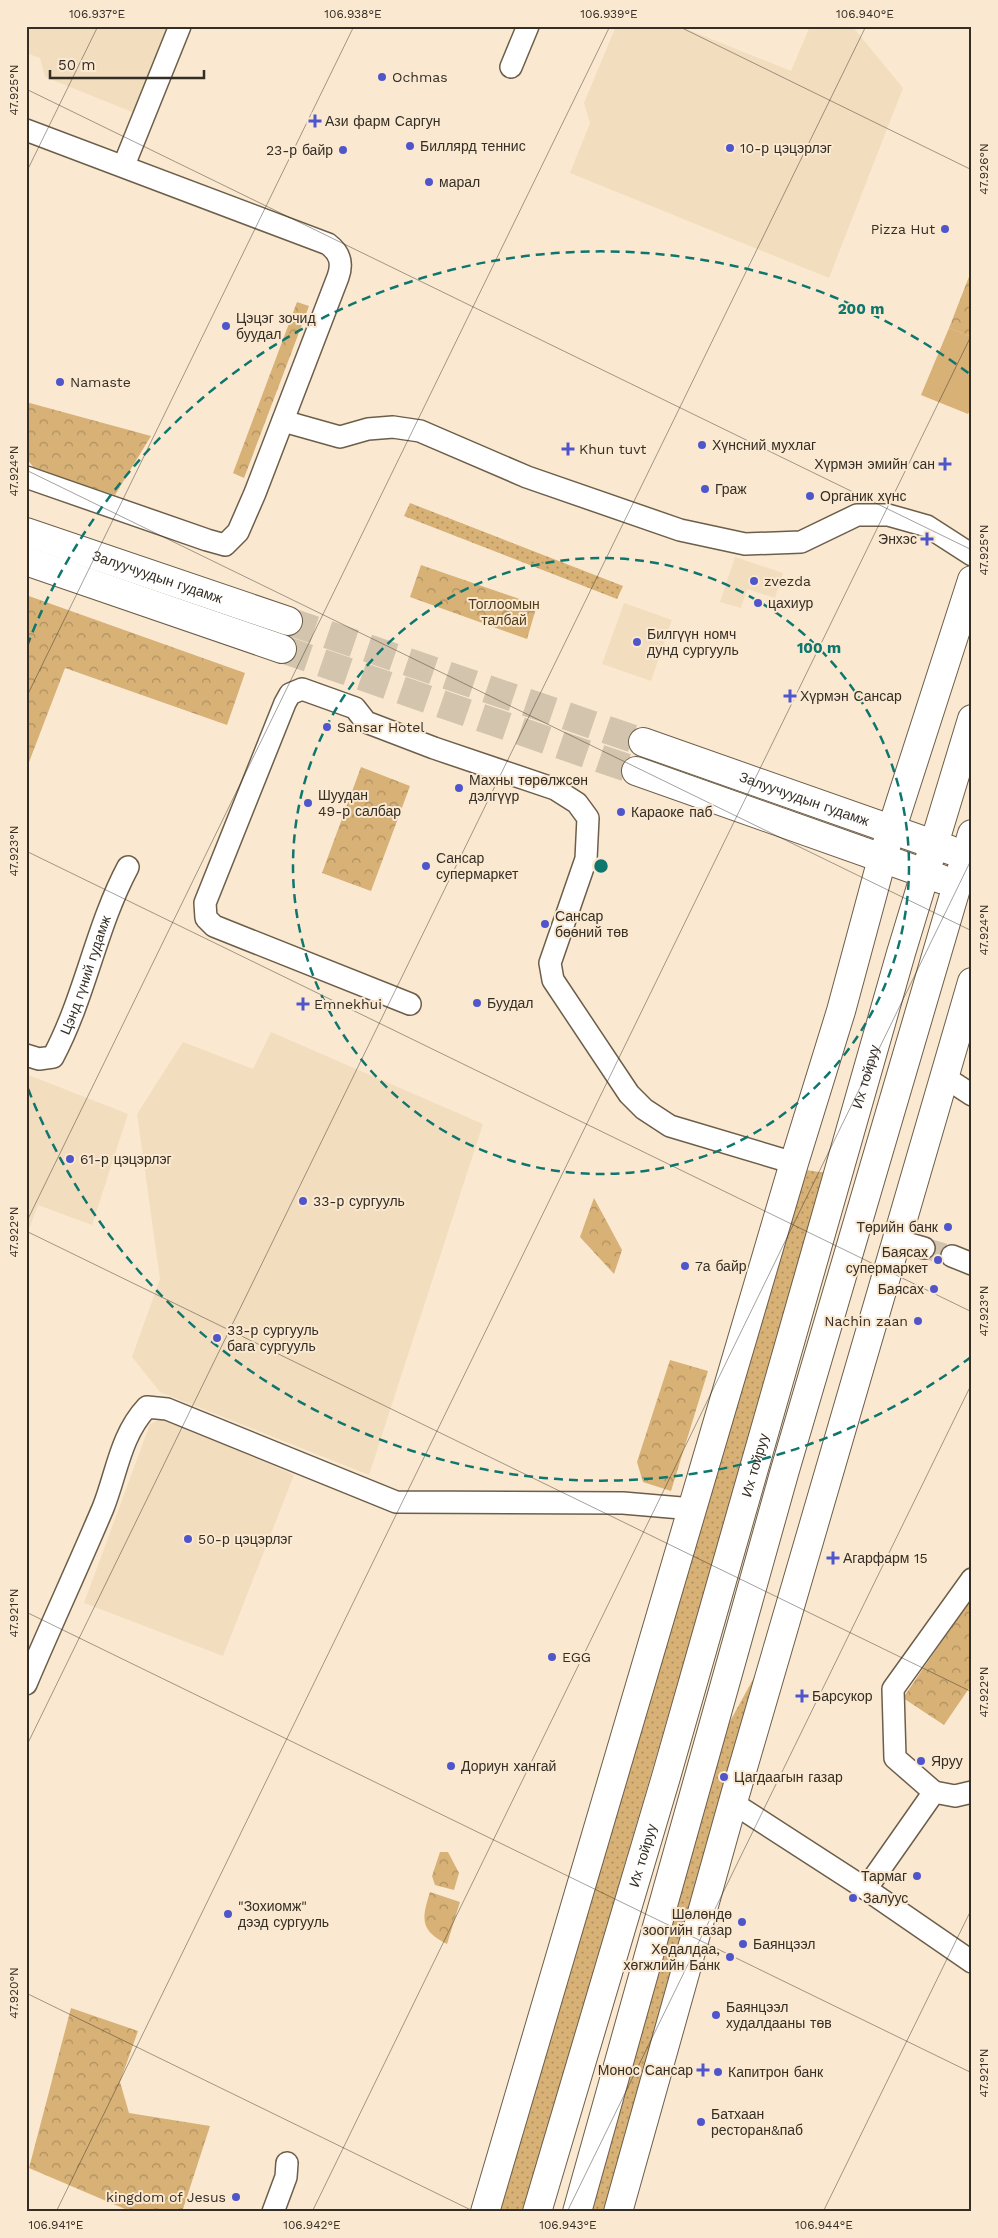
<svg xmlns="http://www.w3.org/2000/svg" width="998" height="2238" font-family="'Work Sans',sans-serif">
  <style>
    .built { fill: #f2ddbf }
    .grass { fill: url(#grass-dots) }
    .forest { fill: url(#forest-crowns) }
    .pitch { fill: #d7b176 }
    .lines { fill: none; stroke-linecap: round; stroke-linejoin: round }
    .street-tunnel { stroke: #d3c4ae; stroke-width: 21; stroke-dasharray: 21 11; stroke-linecap: butt }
    .primary-tunnel { stroke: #d3c4ae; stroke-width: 28; stroke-dasharray: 28 14; stroke-linecap: butt }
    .street-casing { stroke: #6d5e49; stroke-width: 24 }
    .secondary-casing { stroke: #6d5e49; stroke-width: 30 }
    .primary-casing { stroke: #6d5e49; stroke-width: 30 }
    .street { stroke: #fff; stroke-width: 21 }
    .secondary { stroke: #fff; stroke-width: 28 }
    .primary { stroke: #fff; stroke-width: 28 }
    .ticks { fill: none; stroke: #352e25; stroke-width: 1; stroke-opacity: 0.45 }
    .ring { fill: none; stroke: #0f766e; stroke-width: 2.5; stroke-dasharray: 9 6 }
    .poi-dot { fill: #4f55cb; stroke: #fae9d0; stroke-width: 2 }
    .labels { text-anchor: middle; stroke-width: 4; stroke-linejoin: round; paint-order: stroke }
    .poi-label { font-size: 14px; fill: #352e25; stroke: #fae9d0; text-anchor: start }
    .street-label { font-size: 14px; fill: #352e25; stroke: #fae9d0 }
    .park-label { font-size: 14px; fill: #523d1a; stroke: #fae9d0 }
    .centre { fill: #0f766e; stroke: #fae9d0; stroke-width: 2.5 }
    .ring-label { font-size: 15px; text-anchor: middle; font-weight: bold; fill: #0f766e; stroke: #fae9d0; stroke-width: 4; stroke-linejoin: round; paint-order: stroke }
    .neatline { fill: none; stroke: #352e25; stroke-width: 2 }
    .ticks-label { font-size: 12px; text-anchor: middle; fill: #352e25 }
  </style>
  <defs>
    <pattern id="grass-dots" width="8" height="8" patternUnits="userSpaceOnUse" patternTransform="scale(1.25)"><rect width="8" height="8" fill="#d7b176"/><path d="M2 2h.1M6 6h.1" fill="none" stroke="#af9061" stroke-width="1.8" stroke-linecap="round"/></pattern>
    <pattern id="forest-crowns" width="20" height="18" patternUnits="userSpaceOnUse" patternTransform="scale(1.25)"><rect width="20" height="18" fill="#d7b176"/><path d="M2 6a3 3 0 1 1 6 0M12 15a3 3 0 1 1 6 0" fill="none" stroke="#af9061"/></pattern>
  </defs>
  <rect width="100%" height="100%" fill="#fae9d0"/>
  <path class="built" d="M 26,26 L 174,26 L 137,114 L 45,77 L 40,58 L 26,53 Z
    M 616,26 L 679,26 L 791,71 L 810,26 L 852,26 L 903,88 L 829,278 L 570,173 L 590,123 L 584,103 Z
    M 735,557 L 783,573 L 775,598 L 747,589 L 741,608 L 720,602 Z
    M 624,603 L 672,620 L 651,681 L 602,664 Z
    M 271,1032 L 483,1124 L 369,1475 L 160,1392 L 132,1357 L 160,1279 L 137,1114 L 183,1042 L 253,1069 Z
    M 26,1074 L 128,1114 L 92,1225 L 38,1205 L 26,1237 Z
    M 163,1418 L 294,1475 L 223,1656 L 84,1603 L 150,1424 Z"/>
  <path class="grass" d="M 410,503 L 623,586 L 617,599 L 404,516 Z
    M 806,1170 L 827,1173 L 523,2212 L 500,2212 Z
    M 768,1652 L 608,2212 L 589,2212 L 722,1736 Z"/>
  <path class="forest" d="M 972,269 L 972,337 L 949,328 Z
    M 297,302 L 309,306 L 244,478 L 233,473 Z
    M 26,402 L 151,436 L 115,495 L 35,469 L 26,458 Z
    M 421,565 L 537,605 L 527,639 L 410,597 Z
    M 26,595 L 245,673 L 227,725 L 65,668 L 26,770 Z
    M 361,767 L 410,786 L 371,891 L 322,873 Z
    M 594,1198 L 622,1250 L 614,1274 L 580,1237 Z
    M 670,1360 L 708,1371 L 671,1491 L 643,1482 L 637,1462 Z
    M 972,1597 L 972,1684 L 944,1725 L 903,1698 Z
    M 440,1852 L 448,1852 L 459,1873 L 454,1890 L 435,1885 L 432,1876 Z
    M 430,1892 L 460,1902 L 447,1944 C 419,1930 422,1918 430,1892 Z
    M 71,2008 L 138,2031 L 120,2082 L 129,2113 L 210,2126 L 182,2212 L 132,2212 L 29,2168 Z"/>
  <path class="pitch" d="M 949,328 L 972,337 L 972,406 L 968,414 L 921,395 Z"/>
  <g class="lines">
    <path class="street-tunnel" d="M 924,1248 L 952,1256"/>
    <path class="primary-tunnel" d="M 288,621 L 643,742
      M 282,649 L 636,771"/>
    <defs>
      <g id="street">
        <path d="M 511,67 L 528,26"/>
        <path d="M 26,130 L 328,244 C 340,253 343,263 338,277 L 255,493 L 238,532 L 225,545 L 207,540 L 26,477"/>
        <path d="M 124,165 L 180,26"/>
        <path d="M 283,421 L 340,437 L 368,429 L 393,427 L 420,431 L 527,477 L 680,530 L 745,544 L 801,542 L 857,515 L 888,515 L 927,526 L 972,555"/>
        <path d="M 410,1004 L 214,926 L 206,918 L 205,903 L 285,703 L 290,694 L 302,689 L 355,708 L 366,722 L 434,748 L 555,789 L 577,803 L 588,818 L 586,859 L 550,963 L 553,980 L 629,1094 L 644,1109 L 670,1126 L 794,1163"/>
        <path id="s1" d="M 26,1055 L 39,1059 L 53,1057 C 85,997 96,927 128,867"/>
        <path d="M 943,1076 L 972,1095"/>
        <path d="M 896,1240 L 924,1248"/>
        <path d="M 952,1256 L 972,1264"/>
        <path d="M 26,1684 C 51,1625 78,1567 103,1508 C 117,1473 120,1436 147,1407 L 167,1409 L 396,1502 L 623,1503 L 693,1509"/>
        <path d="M 934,1792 L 955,1796 L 972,1792"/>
        <path d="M 733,1803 L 866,1889 L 972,1962"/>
        <path d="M 866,1889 L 934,1792 L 895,1758 L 893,1689 L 972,1579"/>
        <path d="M 273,2212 L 286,2177 L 287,2163"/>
      </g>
      <path id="secondary" d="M 485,2212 L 794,1163 L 841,1011 L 882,859 L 972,580
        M 618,2212 L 735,1795 L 972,982"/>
      <g id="primary">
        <path id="s2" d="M 26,532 L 288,621"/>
        <path d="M 26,561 L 282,649"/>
        <path id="s3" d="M 643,742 L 950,850"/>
        <path d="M 636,771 L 941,879"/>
        <path id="s4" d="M 537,2212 L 666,1777 L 901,953 L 972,719"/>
        <path d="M 577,2212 L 785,1470 L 972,834"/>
      </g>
    </defs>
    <use href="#street" class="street-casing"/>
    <use href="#secondary" class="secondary-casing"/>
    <use href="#primary" class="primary-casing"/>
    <use href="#street" class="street"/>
    <use href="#secondary" class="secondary"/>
    <use href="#primary" class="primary"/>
  </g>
  <path class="ticks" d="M 678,26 L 972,170M 26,89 L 972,550M 26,173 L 98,26M 26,470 L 972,931M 26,698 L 354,26M 26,851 L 972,1312M 26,1223 L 610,26M 26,1231 L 972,1692M 26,1612 L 972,2073M 26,1747 L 866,26M 26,1993 L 475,2212M 56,2212 L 972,334M 312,2212 L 972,858M 567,2212 L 972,1383M 823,2212 L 972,1908"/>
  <g class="ring">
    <circle cx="601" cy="866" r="308"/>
    <path d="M971 1357A615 615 0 0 1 27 1086M27 646A615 615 0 0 1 971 375"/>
  </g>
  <g class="poi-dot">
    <circle cx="382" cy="77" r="5"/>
    <path d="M312.5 113.5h5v5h5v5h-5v5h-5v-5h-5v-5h5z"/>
    <circle cx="410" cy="146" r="5"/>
    <circle cx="730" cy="148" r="5"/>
    <circle cx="343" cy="150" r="5"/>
    <circle cx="429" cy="182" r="5"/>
    <circle cx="945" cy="229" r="5"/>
    <circle cx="226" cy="326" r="5"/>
    <circle cx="60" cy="382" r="5"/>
    <circle cx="702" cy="445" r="5"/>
    <path d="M565.5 441.5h5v5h5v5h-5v5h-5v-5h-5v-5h5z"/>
    <path d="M942.5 456.5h5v5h5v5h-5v5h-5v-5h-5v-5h5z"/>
    <circle cx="705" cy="489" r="5"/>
    <circle cx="810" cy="496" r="5"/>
    <path d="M924.5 531.5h5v5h5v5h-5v5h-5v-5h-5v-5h5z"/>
    <circle cx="754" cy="581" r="5"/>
    <circle cx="758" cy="603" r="5"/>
    <circle cx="637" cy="642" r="5"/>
    <path d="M787.5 688.5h5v5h5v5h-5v5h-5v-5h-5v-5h5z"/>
    <circle cx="327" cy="727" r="5"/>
    <circle cx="459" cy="788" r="5"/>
    <circle cx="308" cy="803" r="5"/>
    <circle cx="621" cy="812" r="5"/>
    <circle cx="426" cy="866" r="5"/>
    <circle cx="545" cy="924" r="5"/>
    <circle cx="477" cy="1003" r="5"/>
    <path d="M300.5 996.5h5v5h5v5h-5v5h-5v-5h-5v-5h5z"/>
    <circle cx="70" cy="1159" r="5"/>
    <circle cx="303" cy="1201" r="5"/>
    <circle cx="948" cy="1227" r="5"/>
    <circle cx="938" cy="1260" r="5"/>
    <circle cx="685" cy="1266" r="5"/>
    <circle cx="934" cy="1289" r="5"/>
    <circle cx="918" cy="1321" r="5"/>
    <circle cx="217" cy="1338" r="5"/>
    <circle cx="188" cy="1539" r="5"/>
    <path d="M830.5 1550.5h5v5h5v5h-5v5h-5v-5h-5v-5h5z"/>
    <circle cx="552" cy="1657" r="5"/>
    <path d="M799.5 1688.5h5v5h5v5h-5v5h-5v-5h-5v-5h5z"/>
    <circle cx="921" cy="1761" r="5"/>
    <circle cx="451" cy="1766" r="5"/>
    <circle cx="724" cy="1777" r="5"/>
    <circle cx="917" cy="1876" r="5"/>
    <circle cx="853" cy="1898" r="5"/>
    <circle cx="228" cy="1914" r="5"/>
    <circle cx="742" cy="1922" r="5"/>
    <circle cx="743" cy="1944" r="5"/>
    <circle cx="730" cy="1957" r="5"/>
    <circle cx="716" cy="2015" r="5"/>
    <path d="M700.5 2062.5h5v5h5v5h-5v5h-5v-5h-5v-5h5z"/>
    <circle cx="718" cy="2072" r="5"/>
    <circle cx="701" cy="2122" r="5"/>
    <circle cx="236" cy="2197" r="5"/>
  </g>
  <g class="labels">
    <g class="poi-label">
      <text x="392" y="82">Ochmas</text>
      <text x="325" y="126">Ази фарм Саргун</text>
      <text x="420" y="151">Биллярд теннис</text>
      <text x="740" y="153">10-р цэцэрлэг</text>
      <text x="333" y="155" text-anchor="end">23-р байр</text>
      <text x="439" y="187">марал</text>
      <text x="935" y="234" text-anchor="end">Pizza Hut</text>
      <text x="236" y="323">Цэцэг зочид<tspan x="236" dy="16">буудал</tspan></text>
      <text x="70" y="387">Namaste</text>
      <text x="712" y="450">Хүнсний мухлаг</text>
      <text x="579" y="454">Khun tuvt</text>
      <text x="935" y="469" text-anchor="end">Хүрмэн эмийн сан</text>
      <text x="715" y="494">Граж</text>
      <text x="820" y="501">Органик хүнс</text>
      <text x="917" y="544" text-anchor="end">Энхэс</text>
      <text x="764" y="586">zvezda</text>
      <text x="768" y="608">цахиур</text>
      <text x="647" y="639">Билгүүн номч<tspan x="647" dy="16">дунд сургууль</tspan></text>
      <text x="800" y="701">Хүрмэн Сансар</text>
      <text x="337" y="732">Sansar Hotel</text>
      <text x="469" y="785">Махны төрөлжсөн<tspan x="469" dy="16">дэлгүүр</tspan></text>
      <text x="318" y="800">Шуудан<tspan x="318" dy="16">49-р салбар</tspan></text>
      <text x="631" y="817">Караоке паб</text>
      <text x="436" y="863">Сансар<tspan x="436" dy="16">супермаркет</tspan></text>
      <text x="555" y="921">Сансар<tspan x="555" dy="16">бөөний төв</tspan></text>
      <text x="487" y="1008">Буудал</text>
      <text x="314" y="1009">Emnekhui</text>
      <text x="80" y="1164">61-р цэцэрлэг</text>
      <text x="313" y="1206">33-р сургууль</text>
      <text x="938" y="1232" text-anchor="end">Төрийн банк</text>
      <text x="928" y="1257" text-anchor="end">Баясах<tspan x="928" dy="16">супермаркет</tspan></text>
      <text x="695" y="1271">7а байр</text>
      <text x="924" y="1294" text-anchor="end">Баясах</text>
      <text x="908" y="1326" text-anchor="end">Nachin zaan</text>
      <text x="227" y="1335">33-р сургууль<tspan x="227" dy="16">бага сургууль</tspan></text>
      <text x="198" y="1544">50-р цэцэрлэг</text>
      <text x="843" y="1563">Агарфарм 15</text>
      <text x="562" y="1662">EGG</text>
      <text x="812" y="1701">Барсукор</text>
      <text x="931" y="1766">Яруу</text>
      <text x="461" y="1771">Дориун хангай</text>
      <text x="734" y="1782">Цагдаагын газар</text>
      <text x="907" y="1881" text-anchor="end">Тармаг</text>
      <text x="863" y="1903">Залуус</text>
      <text x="238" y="1911">"Зохиомж"<tspan x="238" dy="16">дээд сургууль</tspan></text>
      <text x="732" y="1919" text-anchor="end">Шөлөндө<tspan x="732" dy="16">зоогийн газар</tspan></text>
      <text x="753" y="1949">Баянцээл</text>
      <text x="720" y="1954" text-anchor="end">Хөдалдаа,<tspan x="720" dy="16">хөгжлийн Банк</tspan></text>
      <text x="726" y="2012">Баянцээл<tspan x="726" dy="16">худалдааны төв</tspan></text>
      <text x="693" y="2075" text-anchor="end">Монос Сансар</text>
      <text x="728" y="2077">Капитрон банк</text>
      <text x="711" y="2119">Батхаан<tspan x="711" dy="16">ресторан&amp;паб</tspan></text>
      <text x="226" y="2202" text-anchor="end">kingdom of Jesus</text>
    </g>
    <g class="street-label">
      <text dy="5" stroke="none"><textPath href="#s2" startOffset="139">Залуучуудын гудамж</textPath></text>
      <text dy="5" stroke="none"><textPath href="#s3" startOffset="171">Залуучуудын гудамж</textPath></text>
      <text dy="5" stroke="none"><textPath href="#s1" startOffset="116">Цэнд гүний гудамж</textPath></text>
      <text dy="5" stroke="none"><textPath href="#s4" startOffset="1182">Их тойруу</textPath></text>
      <text dy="5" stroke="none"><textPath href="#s4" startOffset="778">Их тойруу</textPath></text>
      <text dy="5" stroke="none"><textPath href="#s4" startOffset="372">Их тойруу</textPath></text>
    </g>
    <g class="park-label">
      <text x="504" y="609">Тоглоомын<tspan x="504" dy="16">талбай</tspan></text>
    </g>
  </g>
  <circle cx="601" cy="866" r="8" class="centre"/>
  <g class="ring-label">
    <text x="861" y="314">200 m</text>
    <text x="819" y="653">100 m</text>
  </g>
  <rect width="998" height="2238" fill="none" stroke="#fae9d0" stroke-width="55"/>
  <path d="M50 70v8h154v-8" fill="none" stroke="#352e25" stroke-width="2.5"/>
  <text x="58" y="70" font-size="15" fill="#352e25" stroke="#fae9d0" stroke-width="4" paint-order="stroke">50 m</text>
  <rect x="28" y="28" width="942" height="2182" class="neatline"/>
  <g class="ticks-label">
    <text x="97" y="18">106.937°E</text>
    <text x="353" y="18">106.938°E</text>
    <text x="609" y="18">106.939°E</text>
    <text x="865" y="18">106.940°E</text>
    <text transform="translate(14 90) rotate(-90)" y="4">47.925°N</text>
    <text transform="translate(984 169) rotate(-90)" y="4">47.926°N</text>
    <text transform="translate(14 471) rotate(-90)" y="4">47.924°N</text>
    <text transform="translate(984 550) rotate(-90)" y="4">47.925°N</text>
    <text transform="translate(14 851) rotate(-90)" y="4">47.923°N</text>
    <text transform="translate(984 930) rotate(-90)" y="4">47.924°N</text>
    <text transform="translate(14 1232) rotate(-90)" y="4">47.922°N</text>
    <text transform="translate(984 1311) rotate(-90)" y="4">47.923°N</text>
    <text transform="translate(14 1613) rotate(-90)" y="4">47.921°N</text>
    <text transform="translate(984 1692) rotate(-90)" y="4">47.922°N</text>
    <text transform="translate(14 1993) rotate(-90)" y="4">47.920°N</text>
    <text transform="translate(984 2073) rotate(-90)" y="4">47.921°N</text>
    <text x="56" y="2229">106.941°E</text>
    <text x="312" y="2229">106.942°E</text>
    <text x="568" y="2229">106.943°E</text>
    <text x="824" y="2229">106.944°E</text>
  </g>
</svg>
